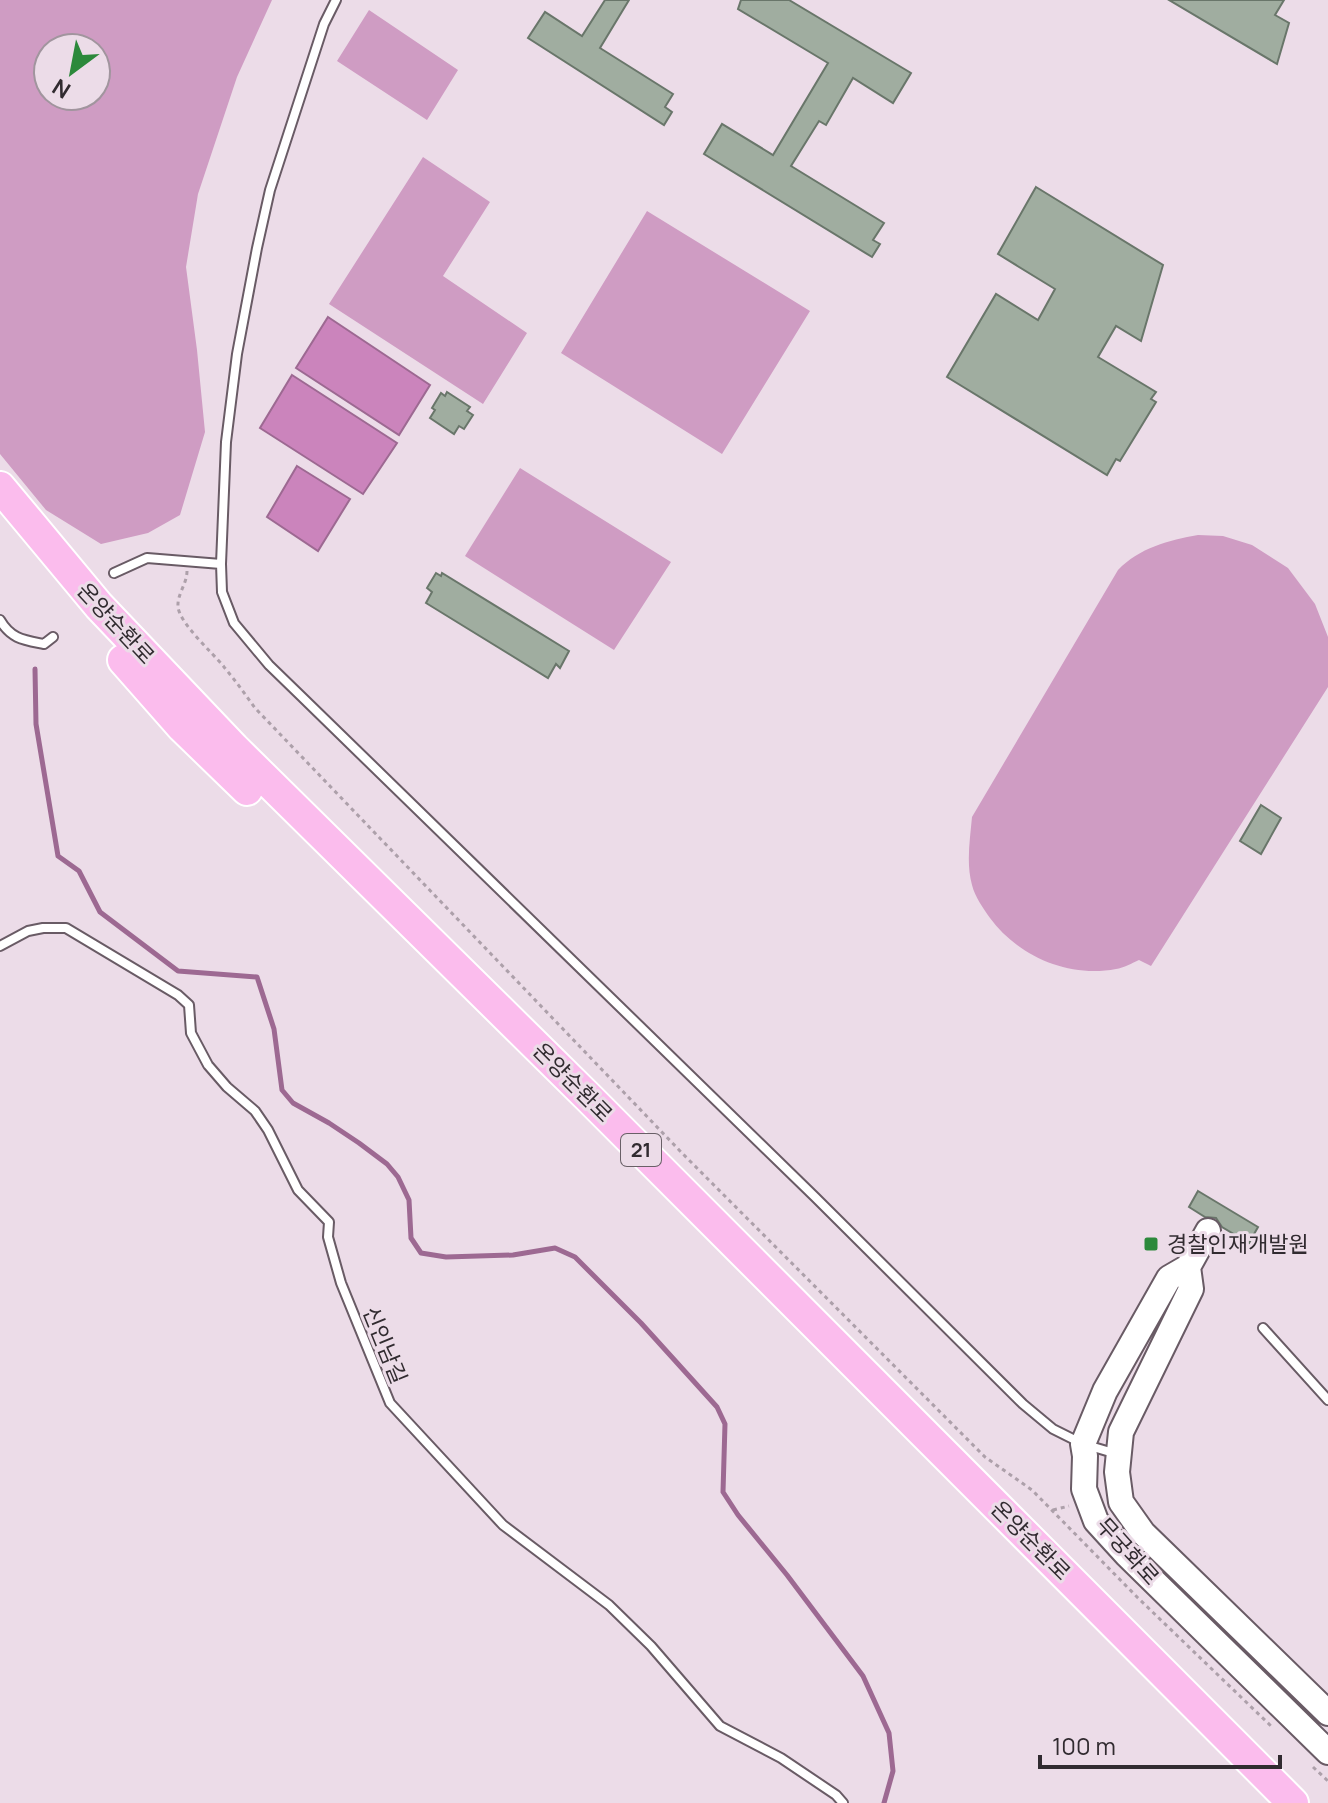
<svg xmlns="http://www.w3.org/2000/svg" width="1328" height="1803" font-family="Manrope,'Noto Sans KR',sans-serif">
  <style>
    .green { fill: #cf9cc3; fill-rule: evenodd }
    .water { fill: #cb84bc; stroke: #9d6992; stroke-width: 2 }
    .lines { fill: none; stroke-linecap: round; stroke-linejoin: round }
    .stream { stroke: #9d6992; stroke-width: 5 }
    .building { fill: #a0ada0; stroke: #69766a; stroke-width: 2 }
    .lane-casing { stroke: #695b65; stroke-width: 12 }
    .secondary-casing { stroke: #695b65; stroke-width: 28 }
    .highway-casing { stroke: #fff; stroke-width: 34 }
    .path { stroke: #ada0aa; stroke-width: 3; stroke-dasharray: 4 4; stroke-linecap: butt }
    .lane { stroke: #fff; stroke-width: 8 }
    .secondary { stroke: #fff; stroke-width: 24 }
    .highway { stroke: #fbbced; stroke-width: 30 }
    .poi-dot { fill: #2c893b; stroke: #ecdce8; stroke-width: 3 }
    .labels { text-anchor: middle; stroke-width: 6; stroke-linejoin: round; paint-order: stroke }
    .shield { fill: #ecdce8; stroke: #696067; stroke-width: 2 }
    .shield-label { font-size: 20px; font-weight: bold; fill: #312b30 }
    .street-label { font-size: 22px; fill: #312b30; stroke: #ecdce8 }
    .poi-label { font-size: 22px; fill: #312b30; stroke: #ecdce8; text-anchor: start }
  </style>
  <rect width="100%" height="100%" fill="#ecdce8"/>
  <path class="green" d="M 0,0 L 272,0 L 237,77 L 198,194 L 186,267 L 197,350 L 205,432 L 180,515 L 148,533 L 101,544 L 46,510 L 0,454 ZM 48,48 L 96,48 L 96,96 L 48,96 Z
    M 369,10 L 458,70 L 427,120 L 337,61 Z
    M 423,157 L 490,202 L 443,276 L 527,333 L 483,404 L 329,304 Z
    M 647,211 L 810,311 L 722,454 L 561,353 Z
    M 520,468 L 671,562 L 614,650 L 465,556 Z
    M 1198,535 L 1223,536 L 1252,545 L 1288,568 L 1315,604 L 1328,637 L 1328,687 L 1151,966 L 1139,960 C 1132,963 1124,968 1116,969 C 1068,978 1018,956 990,918 C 983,908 975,897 972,885 C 966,864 970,839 972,817 L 1118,570 C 1139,548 1169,540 1198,535 Z"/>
  <path class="water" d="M 328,317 L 430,385 L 399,435 L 296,368 Z
    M 292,375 L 397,443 L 363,494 L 260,428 Z
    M 297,466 L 350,499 L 318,551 L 267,517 Z"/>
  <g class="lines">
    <path class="stream" d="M 35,669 L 36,724 L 58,856 L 79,871 L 100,912 L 178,971 L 257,977 L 274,1029 L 282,1090 L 293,1103 L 329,1123 L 359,1143 L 387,1164 L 398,1177 L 409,1200 L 411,1238 L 421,1253 L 446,1257 L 513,1255 L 555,1248 L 575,1257 L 641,1323 L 717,1407 L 725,1424 L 723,1492 L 738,1515 L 787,1575 L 863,1676 L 889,1733 L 893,1771 L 884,1803"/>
  </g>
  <path class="building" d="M 605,0 L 629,0 L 600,48 L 673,94 L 665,107 L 672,112 L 664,125 L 528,38 L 545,12 L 582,36 Z
    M 741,0 L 789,0 L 911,73 L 893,103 L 853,78 L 826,125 L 819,121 L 791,166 L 884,223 L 873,240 L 880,244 L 872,257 L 704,154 L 722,124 L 773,155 L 828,63 L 738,9 Z
    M 1169,0 L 1284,0 L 1275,15 L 1289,23 L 1277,64 Z
    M 1036,187 L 1163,265 L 1141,341 L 1116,326 L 1098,357 L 1156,392 L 1151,399 L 1156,402 L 1120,461 L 1116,459 L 1107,475 L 947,377 L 996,294 L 1038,320 L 1055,289 L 998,254 Z
    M 447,392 L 470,407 L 467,411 L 473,415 L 464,429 L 459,426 L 454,434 L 430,418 L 435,410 L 432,408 L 441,393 L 445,396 Z
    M 436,573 L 441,576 L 442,573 L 569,651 L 560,668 L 556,664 L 548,678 L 426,603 L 432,592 L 427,588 Z
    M 1261,805 L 1281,818 L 1261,854 L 1240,841 Z
    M 1198,1191 L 1258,1227 L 1249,1243 L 1222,1227 L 1216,1218 L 1205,1217 L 1189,1207 Z"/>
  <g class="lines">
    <defs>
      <path id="lane" d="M 336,0 L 324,24 L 270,190 L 257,248 L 237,354 L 226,442 L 221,564 L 222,592 L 234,623 L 269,665 L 302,697 L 815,1197 L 1023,1404 L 1053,1429 L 1083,1444 L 1117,1454
        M 114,573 L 147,558 L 221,564
        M 0,620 C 11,639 24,640 44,644 L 53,637
        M 0,946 L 28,931 L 43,928 L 66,928 L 178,995 L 189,1005 L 191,1033 L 208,1065 L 227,1087 L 255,1111 L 268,1130 L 298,1190 L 329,1222 L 328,1237 L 341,1283 L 390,1403 L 503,1525 L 609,1605 L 651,1646 L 720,1726 L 781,1758 L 836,1795 L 843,1803
        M 1263,1328 L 1328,1400"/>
      <path id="secondary" d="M 1208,1231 L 1188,1267 L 1169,1278 L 1105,1391 L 1083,1444 L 1085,1456 L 1084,1489 L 1096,1521 L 1127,1555 L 1328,1752
        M 1188,1267 L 1191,1289 L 1121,1432 L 1117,1472 L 1121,1502 L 1143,1533 L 1328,1713"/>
      <path id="highway" d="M 0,487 L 99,606 L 234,748 L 590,1099 L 1293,1803
        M 123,660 L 182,727 L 247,790"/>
    </defs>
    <use href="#lane" class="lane-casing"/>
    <use href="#secondary" class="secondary-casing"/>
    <use href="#highway" class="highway-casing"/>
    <path class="path" d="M 187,571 C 187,584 177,594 178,607 C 180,624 213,653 224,667 C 235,680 245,694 255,708 L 681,1152 L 985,1457 L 1032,1490 L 1138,1598 L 1271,1726
      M 1053,1510 L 1069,1506
      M 1313,1767 L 1328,1781"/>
    <use href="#lane" class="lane"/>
    <use href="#secondary" class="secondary"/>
    <use href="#highway" class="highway"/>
  </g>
  <rect class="poi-dot" x="1143" y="1236" width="16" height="16" rx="4"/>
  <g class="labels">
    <rect class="shield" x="621" y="1134" width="40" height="32" rx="6"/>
    <g class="shield-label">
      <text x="641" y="1157">21</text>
    </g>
    <g class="street-label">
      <text transform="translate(116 623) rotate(47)" y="8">온양순환로</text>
      <text transform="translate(573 1082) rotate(45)" y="8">온양순환로</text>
      <text transform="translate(385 1345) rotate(68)" y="8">신인남길</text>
      <text transform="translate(1031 1540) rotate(45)" y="8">온양순환로</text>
      <text transform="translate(1128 1551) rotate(48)" y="8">무궁화로</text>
    </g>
    <g class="poi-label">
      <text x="1167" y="1252">경찰인재개발원</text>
    </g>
  </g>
  <g transform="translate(72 72) rotate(212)"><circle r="38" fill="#ecdce8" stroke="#a1959e" stroke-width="2"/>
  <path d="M0-6L14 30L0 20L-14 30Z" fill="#2c893b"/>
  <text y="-12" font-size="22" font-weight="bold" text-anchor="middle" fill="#312b30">N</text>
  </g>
  <path d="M1040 1755v12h240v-12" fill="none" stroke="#312b30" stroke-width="4"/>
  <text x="1052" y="1755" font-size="24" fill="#312b30" stroke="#ecdce8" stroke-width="6" paint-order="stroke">100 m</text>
</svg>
